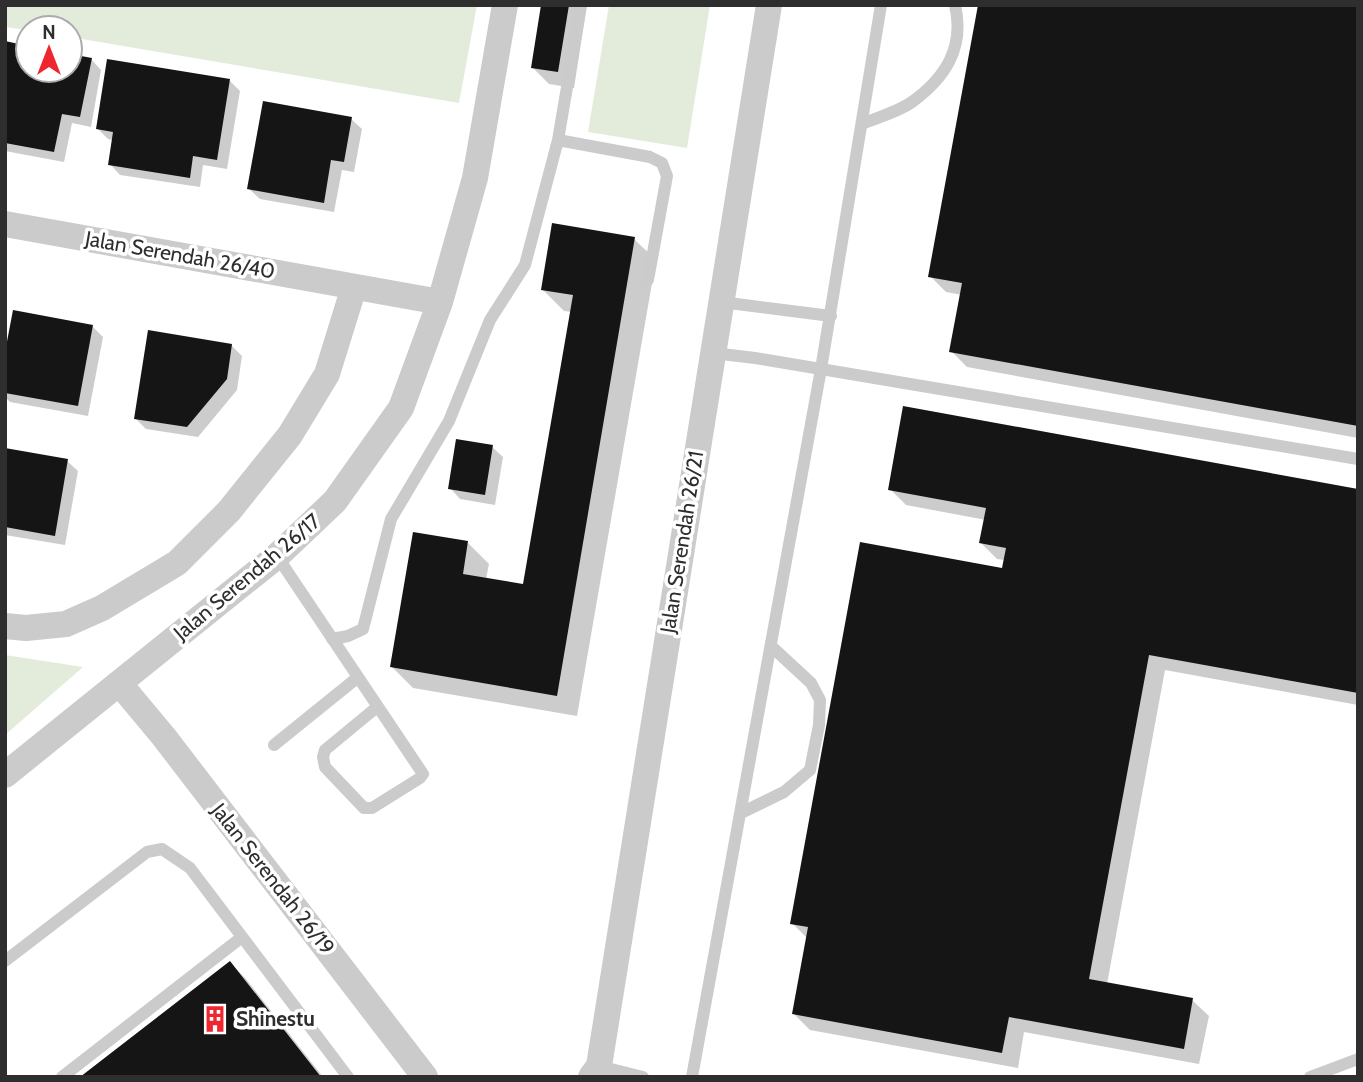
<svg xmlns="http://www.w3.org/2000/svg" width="1363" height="1082" font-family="Cabin,sans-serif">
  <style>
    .green { fill: #e3ecda }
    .shadow { fill: #0003 }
    .building { fill: #151515 }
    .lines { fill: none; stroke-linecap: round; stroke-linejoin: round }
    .lane { stroke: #cbcbcb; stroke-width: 12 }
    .street { stroke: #cbcbcb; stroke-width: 26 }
    .labels { text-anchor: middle; stroke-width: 7; stroke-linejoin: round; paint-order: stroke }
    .street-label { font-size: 21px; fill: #2e2e2e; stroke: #fff }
    .poi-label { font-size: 21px; font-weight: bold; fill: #2e2e2e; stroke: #fff; text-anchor: start }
  </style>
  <rect width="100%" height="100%" fill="#fff"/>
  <path class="green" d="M 5,5 L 477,5 L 459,103 L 70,37 L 70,28 L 28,28 L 28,30 L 5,27 Z
    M 609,5 L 710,5 L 687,148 L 588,132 Z
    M 5,655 L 83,667 L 5,735 Z"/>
  <path class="shadow" d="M 543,5 L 587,5 L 574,88 L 549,84 L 533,68 Z
    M 1358,5 L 1358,438 L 967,367 L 951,351 L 962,295 L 946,292 L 930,276 Z
    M 5,43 L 28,47 L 28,70 L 70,70 L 70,55 L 91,59 L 101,70 L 91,127 L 72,123 L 64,162 L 5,151 Z
    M 230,81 L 240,91 L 227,169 L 203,165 L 200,187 L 120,175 L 110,164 L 113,140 L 108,139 L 98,129 Z
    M 351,119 L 362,129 L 354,172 L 342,170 L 334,212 L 260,199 L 249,189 Z
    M 634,239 L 656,260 L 577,716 L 413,688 L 392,667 L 468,543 L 489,564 L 486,579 L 525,586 L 572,312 L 564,311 L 543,290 Z
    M 93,327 L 103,337 L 88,416 L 10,402 L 5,397 L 5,362 Z
    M 231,345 L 242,356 L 237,390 L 198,437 L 146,429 L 135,418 Z
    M 492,447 L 503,457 L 495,505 L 460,499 L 450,488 Z
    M 5,450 L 67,461 L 78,471 L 65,545 L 5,535 Z
    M 890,489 L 1358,490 L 1358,705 L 1165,670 L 1107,984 L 1192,1000 L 1209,1016 L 1199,1064 L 1024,1032 L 1018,1068 L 810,1030 L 794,1014 L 807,938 L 792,923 L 1003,570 L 1005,560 L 997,559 L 981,543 L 986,520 L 906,505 Z
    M 230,963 L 246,979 L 323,1077 L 83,1077 Z"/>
  <path class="building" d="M 541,5 L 569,5 L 558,72 L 531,68 Z
    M 978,5 L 1358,5 L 1358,426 L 949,352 L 962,283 L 928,277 Z
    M 5,41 L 28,46 L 28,70 L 70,70 L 70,54 L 92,58 L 80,117 L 62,114 L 54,152 L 5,143 Z
    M 107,59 L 230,79 L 217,160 L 193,156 L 190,178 L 108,165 L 113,132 L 96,129 Z
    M 263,101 L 352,117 L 344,162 L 331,160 L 324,203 L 247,189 Z
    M 552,223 L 635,237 L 557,696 L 390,667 L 413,532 L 468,541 L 463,574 L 523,584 L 573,295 L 541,290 Z
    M 13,310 L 93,325 L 78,406 L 5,393 L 5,352 Z
    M 148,330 L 232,344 L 227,379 L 187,427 L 134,419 Z
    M 903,406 L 1358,489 L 1358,693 L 1149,655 L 1089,979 L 1193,998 L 1184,1049 L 1009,1017 L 1002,1053 L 792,1014 L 808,927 L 790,924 L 860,542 L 1002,568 L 1006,548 L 979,543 L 986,508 L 888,490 Z
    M 456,439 L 493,445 L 485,495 L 448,489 Z
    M 5,448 L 68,459 L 55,536 L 5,527 Z
    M 230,961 L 321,1077 L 80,1077 Z"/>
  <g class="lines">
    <path class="lane" d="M 862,124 C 878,117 898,112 912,102 C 945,78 965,48 955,5
      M 558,140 L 650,157 L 662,163 L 667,176 L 648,280
      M 721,302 L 831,316
      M 713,353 L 755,358 L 1358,459
      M 277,556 L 423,774 L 420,778 L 372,808 L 364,808 L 325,767 L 323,757 L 325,750 L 377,707
      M 332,639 L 348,636 L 363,629 L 391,519 L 449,421 L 490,320 L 525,265 L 558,140 L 581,5
      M 274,745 L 357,678
      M 741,813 L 784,792 L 810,770 L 819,725 L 820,700 L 811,683 L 771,646
      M 5,961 L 147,852 L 162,849 L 190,868 L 348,1077
      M 599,1066 L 643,1077
      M 62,1077 L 242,937
      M 692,1077 L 821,369 L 881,5
      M 1310,1077 L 1358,1059"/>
    <path class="street" d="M 5,224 L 440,302
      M 5,626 L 26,628 L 66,624 L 102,608 L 177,563 L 229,511 L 290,435 L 327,374 L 354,287
      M 119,683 L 164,737 L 425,1077
      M 5,775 L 277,556 L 335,501 L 401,408 L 440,302 L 475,178 L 505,5
      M 591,1077 L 599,1066 L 769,5"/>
  </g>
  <defs>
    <symbol id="building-bare" viewBox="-9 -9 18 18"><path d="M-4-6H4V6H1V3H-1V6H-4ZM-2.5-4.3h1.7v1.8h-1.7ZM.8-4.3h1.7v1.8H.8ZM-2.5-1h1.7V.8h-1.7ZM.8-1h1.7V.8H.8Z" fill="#ee2630" stroke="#fff" stroke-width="2.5" paint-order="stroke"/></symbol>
  </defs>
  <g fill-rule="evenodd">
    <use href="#building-bare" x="196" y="1000" width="38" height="38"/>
  </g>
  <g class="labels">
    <g class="street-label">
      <text transform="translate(180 255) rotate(10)" y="7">Jalan Serendah 26/40</text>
      <text transform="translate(682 542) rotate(-81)" y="7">Jalan Serendah 26/21</text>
      <text transform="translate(247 577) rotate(-40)" y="7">Jalan Serendah 26/17</text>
      <text transform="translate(273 879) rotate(52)" y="7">Jalan Serendah 26/19</text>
    </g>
    <g class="poi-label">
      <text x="236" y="1026">Shinestu</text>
    </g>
  </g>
  <rect width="1363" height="1082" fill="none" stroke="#2e2e2e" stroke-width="14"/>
  <g transform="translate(49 49)"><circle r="33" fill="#ffffff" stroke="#ababab" stroke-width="2"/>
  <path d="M0-5L12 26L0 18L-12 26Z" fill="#ee2630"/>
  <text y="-10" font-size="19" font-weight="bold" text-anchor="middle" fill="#2e2e2e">N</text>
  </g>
</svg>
